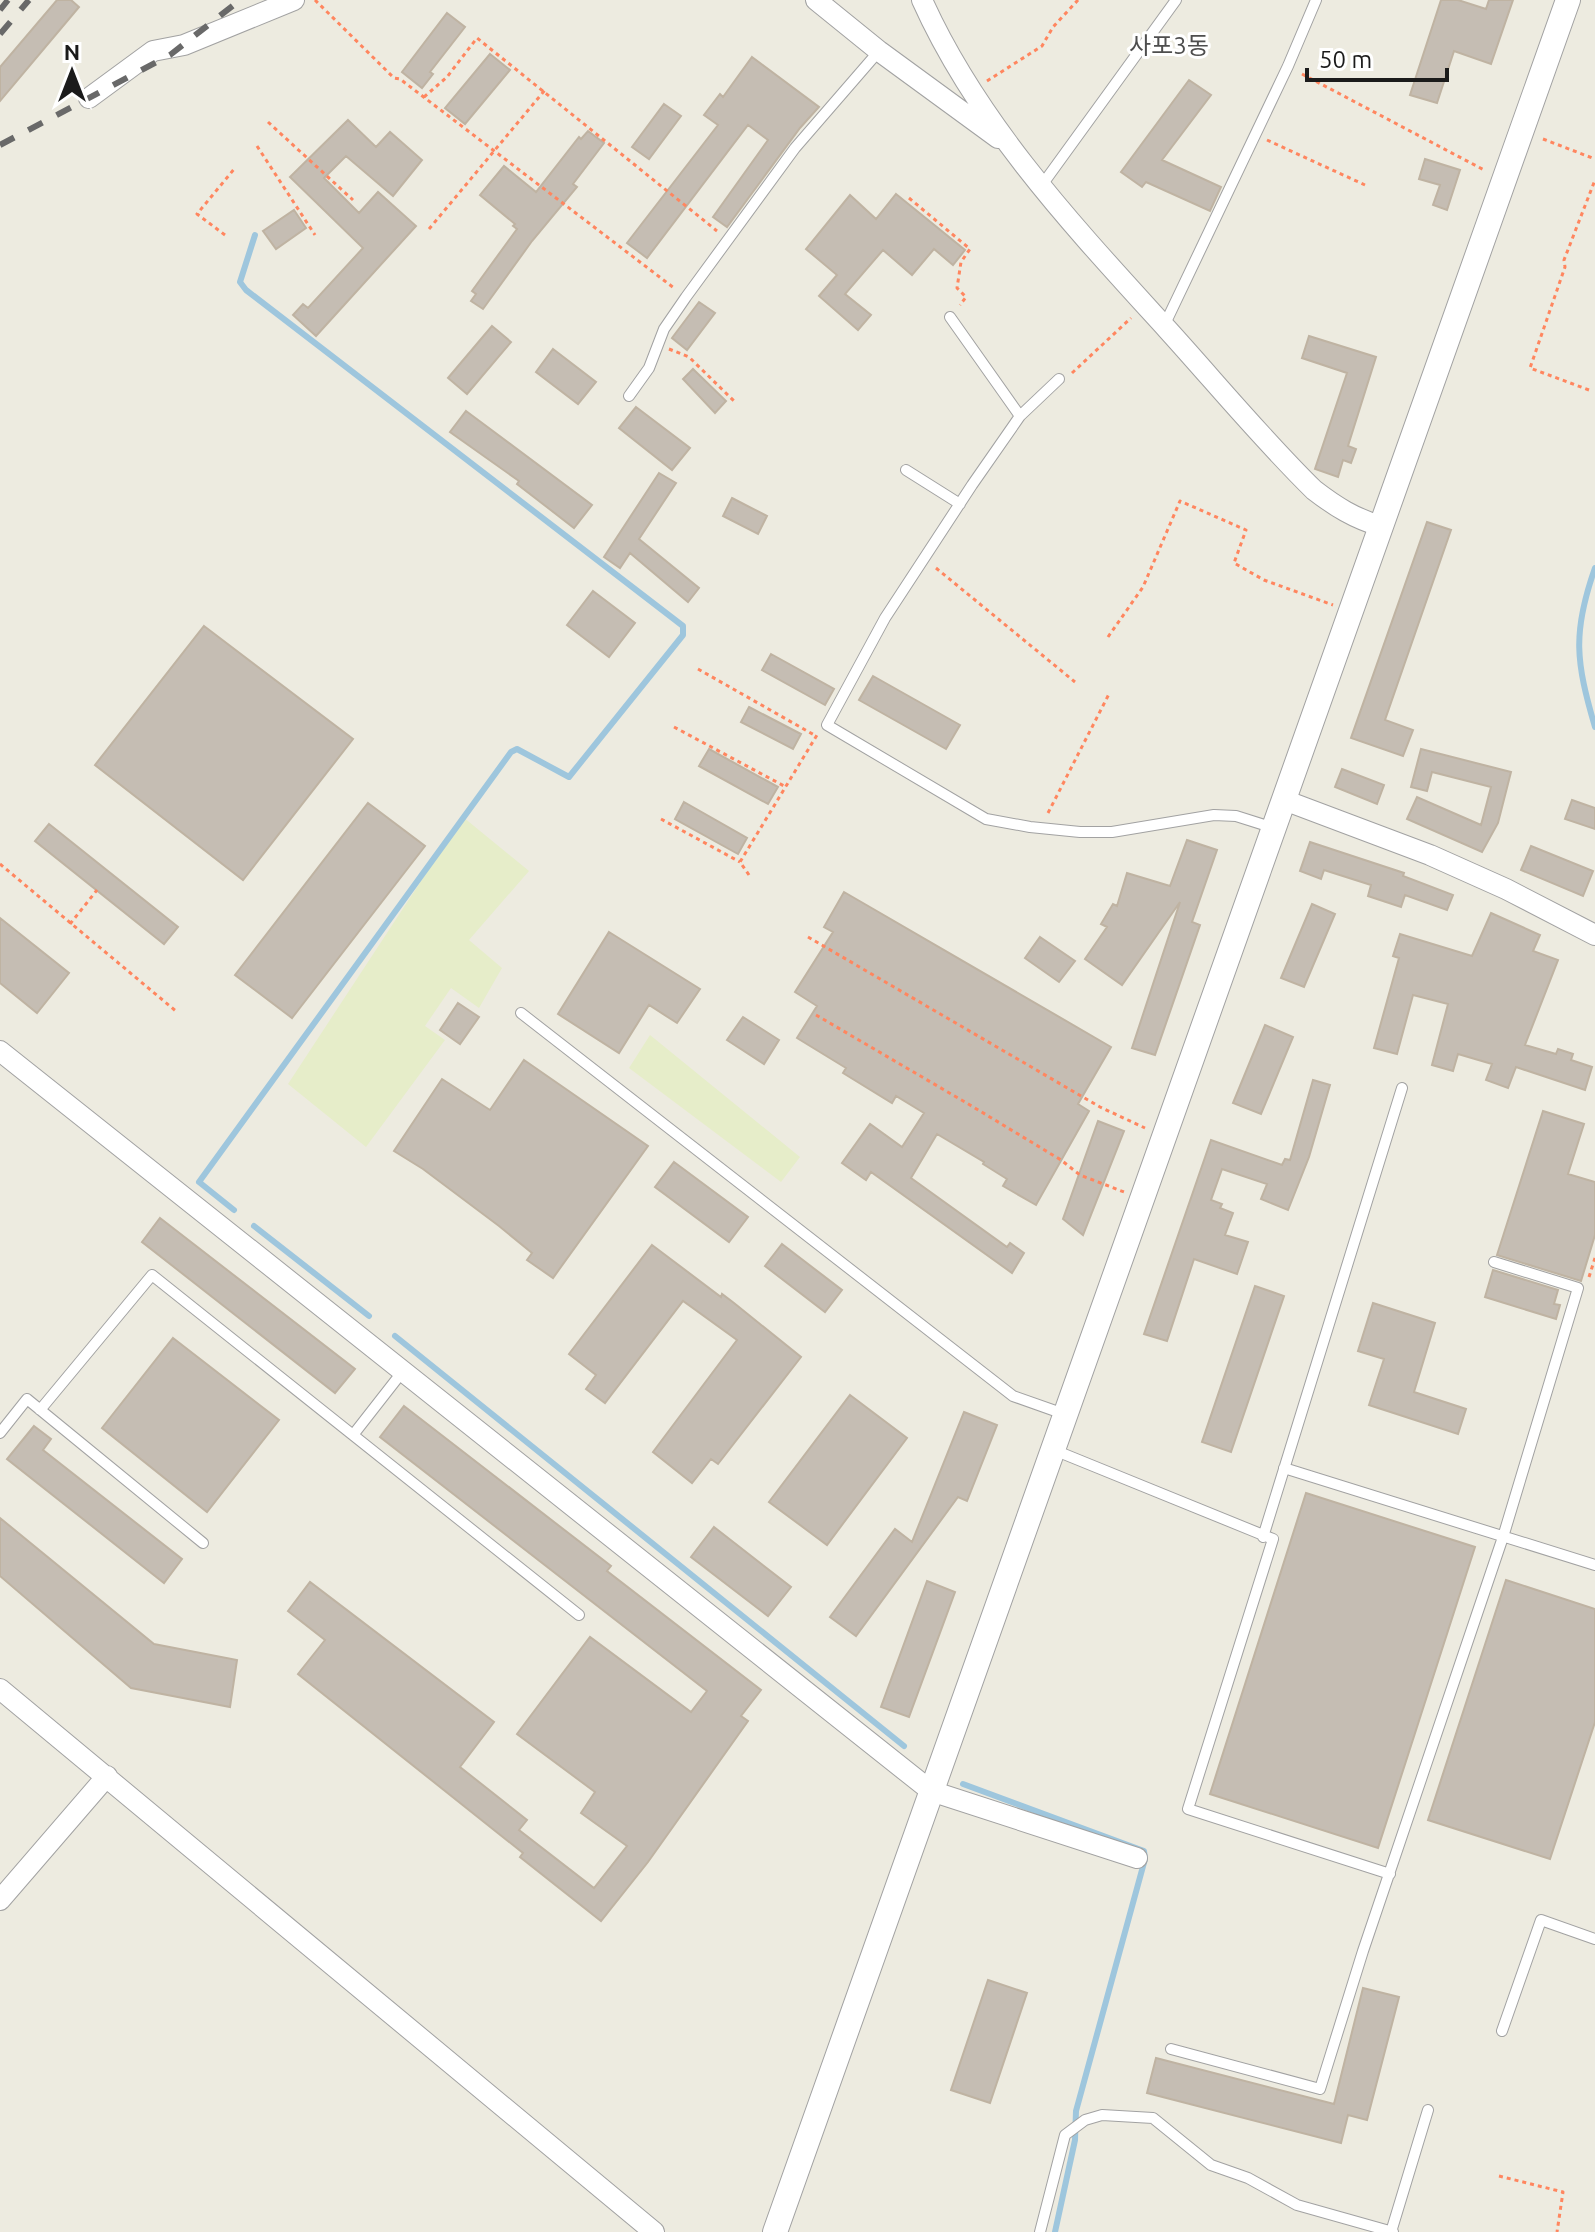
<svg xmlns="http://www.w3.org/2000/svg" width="1595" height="2232" font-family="Ubuntu,'Noto Sans KR',sans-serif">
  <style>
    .farmland { fill: #e6edc9 }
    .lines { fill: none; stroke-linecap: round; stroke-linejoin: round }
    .stream { stroke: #9ec6dd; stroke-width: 6 }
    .building { fill: #c5bdb3; stroke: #bfb3a2; stroke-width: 2 }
    .service-casing { stroke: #a2a2a2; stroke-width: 12 }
    .minor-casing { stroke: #a2a2a2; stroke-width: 22 }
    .tertiary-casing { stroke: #a2a2a2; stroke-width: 26 }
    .path { stroke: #ff865f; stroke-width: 3; stroke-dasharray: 4 4; stroke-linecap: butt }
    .service { stroke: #fff; stroke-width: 10 }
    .minor { stroke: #fff; stroke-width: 20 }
    .tertiary { stroke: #fff; stroke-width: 24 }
    .rail { stroke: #696969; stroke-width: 6; stroke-dasharray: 16 16; stroke-linecap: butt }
    .labels { text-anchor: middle; stroke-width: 6; stroke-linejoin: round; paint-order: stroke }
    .neighbourhood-label { font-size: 24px; fill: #4e4e4e; stroke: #fff }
  </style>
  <rect width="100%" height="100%" fill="#edebe0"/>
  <path class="farmland" d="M 463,817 L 529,871 L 469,940 L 502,968 L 479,1008 L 451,988 L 425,1026 L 445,1040 L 366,1147 L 288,1084 Z
    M 650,1035 L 800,1157 L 781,1182 L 629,1068 Z"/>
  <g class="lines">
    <path class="stream" d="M 1595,568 C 1572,633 1576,662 1595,727
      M 234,1210 L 199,1182 L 511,752 L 517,749 L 569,777 L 683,635 L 683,626 L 246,290 L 240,282 L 255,235
      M 254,1226 L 369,1316
      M 395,1336 L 904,1746
      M 963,1784 L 1144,1851 L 1145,1859 L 1076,2111 L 1075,2140 L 1055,2232"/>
  </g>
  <path class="building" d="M 57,0 L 71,0 L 79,7 L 0,101 L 0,67 Z
    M 1441,0 L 1458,0 L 1486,9 L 1489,0 L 1513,0 L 1491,64 L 1454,51 L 1437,103 L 1410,95 Z
    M 447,13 L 465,27 L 430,72 L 433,74 L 422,88 L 402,72 Z
    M 490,54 L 510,70 L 465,124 L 445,108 Z
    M 752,57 L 819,107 L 800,128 L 727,227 L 713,217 L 768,140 L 748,125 L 647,258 L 627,243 L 718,125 L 704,115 L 720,94 L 723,97 Z
    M 1189,80 L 1211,95 L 1162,160 L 1221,187 L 1210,211 L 1146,182 L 1142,187 L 1121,172 Z
    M 664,104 L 681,116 L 649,159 L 632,147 Z
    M 348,120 L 376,147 L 390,132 L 422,160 L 393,196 L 346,156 L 324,178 L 359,213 L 378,192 L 416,226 L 316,336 L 293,315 L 303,304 L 308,308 L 363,248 L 290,177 Z
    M 588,131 L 604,143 L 573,184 L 577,187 L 532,241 L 483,309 L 471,301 L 476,294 L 472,291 L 517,229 L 513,226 L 515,224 L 480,195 L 504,166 L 536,192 L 579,137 L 581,139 Z
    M 1425,159 L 1460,170 L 1447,210 L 1433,205 L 1440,185 L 1419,179 Z
    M 896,194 L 965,250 L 953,265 L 934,249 L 912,275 L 883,250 L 845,294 L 871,315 L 858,330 L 819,296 L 837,275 L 806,249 L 850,195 L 876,219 Z
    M 294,210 L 306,228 L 276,249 L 263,231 Z
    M 699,302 L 715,313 L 687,350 L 672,338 Z
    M 492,326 L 511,342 L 467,394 L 448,378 Z
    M 1309,336 L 1376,357 L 1348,446 L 1356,449 L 1351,463 L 1343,460 L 1338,477 L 1315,469 L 1347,373 L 1302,358 Z
    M 553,349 L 596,382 L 578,404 L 536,372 Z
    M 693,369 L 726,401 L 715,413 L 683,379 Z
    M 636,407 L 690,448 L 672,470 L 619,428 Z
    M 466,411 L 592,505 L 574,528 L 517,484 L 519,481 L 450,432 Z
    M 659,473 L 676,483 L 639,539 L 699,588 L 688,602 L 630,553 L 620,568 L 604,557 Z
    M 732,498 L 767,516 L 758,534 L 723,516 Z
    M 1427,522 L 1451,530 L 1385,720 L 1413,730 L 1403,756 L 1351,738 Z
    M 593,591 L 635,623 L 609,657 L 567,625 Z
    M 204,626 L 353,739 L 243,880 L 95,765 Z
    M 771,654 L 834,689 L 825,705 L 762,670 Z
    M 873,676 L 960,725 L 946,749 L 859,700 Z
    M 749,707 L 801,734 L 793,749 L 741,722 Z
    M 709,749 L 778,787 L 768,804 L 699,766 Z
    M 1421,749 L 1511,772 L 1498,823 L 1482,852 L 1407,819 L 1417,797 L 1481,825 L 1491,787 L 1432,772 L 1427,791 L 1411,787 Z
    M 1342,769 L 1384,785 L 1377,804 L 1335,787 Z
    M 1572,800 L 1595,808 L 1595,829 L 1565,819 Z
    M 684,802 L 747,838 L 738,854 L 675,819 Z
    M 368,803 L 425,846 L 292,1018 L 235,975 Z
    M 49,824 L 178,927 L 164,944 L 35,841 Z
    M 1187,840 L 1217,850 L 1192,922 L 1200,925 L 1155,1055 L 1132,1048 L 1180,902 L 1122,985 L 1085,959 L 1107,927 L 1101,924 L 1113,904 L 1117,906 L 1127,873 L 1170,886 Z
    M 1310,842 L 1404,873 L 1403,876 L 1453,895 L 1447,910 L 1405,895 L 1401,907 L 1368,896 L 1371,885 L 1324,870 L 1321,879 L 1300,871 Z
    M 1531,846 L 1593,871 L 1583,896 L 1521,870 Z
    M 844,892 L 1111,1047 L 1078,1104 L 1089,1111 L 1036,1205 L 1003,1186 L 1007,1179 L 983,1164 L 984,1162 L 937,1134 L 911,1178 L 1007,1247 L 1010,1243 L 1024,1253 L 1012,1273 L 871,1172 L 866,1180 L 842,1163 L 870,1124 L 902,1147 L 924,1113 L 896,1096 L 892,1103 L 843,1073 L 846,1068 L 797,1038 L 817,1006 L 795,992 L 833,932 L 824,927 Z
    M 1312,904 L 1335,914 L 1304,987 L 1281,978 Z
    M 1491,913 L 1540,935 L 1533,951 L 1558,960 L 1525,1045 L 1556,1054 L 1558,1049 L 1573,1054 L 1571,1060 L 1592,1067 L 1585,1090 L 1516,1067 L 1508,1088 L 1486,1080 L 1492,1064 L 1458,1054 L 1453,1071 L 1432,1065 L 1448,1004 L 1413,995 L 1397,1054 L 1374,1048 L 1399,958 L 1393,956 L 1400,934 L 1472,956 Z
    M 0,918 L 69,973 L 37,1013 L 0,983 Z
    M 609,932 L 700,989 L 677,1023 L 649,1005 L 619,1053 L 558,1014 Z
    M 1040,937 L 1075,961 L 1059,982 L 1025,958 Z
    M 458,1003 L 479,1017 L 460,1044 L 440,1030 Z
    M 743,1017 L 779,1040 L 764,1064 L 727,1040 Z
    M 1265,1025 L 1293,1037 L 1261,1114 L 1233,1103 Z
    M 524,1060 L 648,1146 L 553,1278 L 527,1260 L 532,1253 L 499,1226 L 423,1169 L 394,1151 L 442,1079 L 490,1110 Z
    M 1313,1080 L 1330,1085 L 1309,1157 L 1288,1210 L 1261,1199 L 1267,1184 L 1222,1169 L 1211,1200 L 1222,1204 L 1220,1208 L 1233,1213 L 1225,1235 L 1248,1242 L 1237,1274 L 1194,1259 L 1167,1341 L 1144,1334 L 1211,1140 L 1282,1165 L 1285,1159 L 1290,1160 Z
    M 1543,1111 L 1584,1124 L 1568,1174 L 1595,1182 L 1595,1235 L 1581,1281 L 1497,1255 Z
    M 1098,1121 L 1124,1131 L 1083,1235 L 1063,1219 Z
    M 674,1162 L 748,1217 L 729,1242 L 655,1187 Z
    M 160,1218 L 355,1369 L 335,1393 L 142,1242 Z
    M 782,1244 L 842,1290 L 825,1312 L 765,1266 Z
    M 652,1245 L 721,1297 L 722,1294 L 734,1303 L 801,1357 L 718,1464 L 711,1459 L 692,1483 L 653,1452 L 737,1340 L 683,1301 L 605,1403 L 586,1389 L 596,1375 L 569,1354 Z
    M 1493,1270 L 1558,1290 L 1554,1304 L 1560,1305 L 1556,1319 L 1485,1297 Z
    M 1255,1286 L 1284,1296 L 1231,1452 L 1202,1442 Z
    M 1373,1303 L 1435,1323 L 1414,1392 L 1466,1409 L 1458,1434 L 1369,1405 L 1384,1359 L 1358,1351 Z
    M 173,1338 L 279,1420 L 207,1512 L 102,1428 Z
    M 850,1395 L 907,1438 L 827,1545 L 769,1502 Z
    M 404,1406 L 611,1566 L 607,1571 L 761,1690 L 741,1716 L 748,1721 L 648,1862 L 601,1921 L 520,1857 L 523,1853 L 298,1674 L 325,1640 L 288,1611 L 310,1582 L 494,1722 L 460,1767 L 527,1820 L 519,1830 L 594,1888 L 627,1846 L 581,1813 L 595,1792 L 517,1734 L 590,1637 L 691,1712 L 707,1691 L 380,1437 Z
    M 964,1412 L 997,1425 L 967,1501 L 958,1497 L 856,1636 L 830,1617 L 895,1529 L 912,1542 Z
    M 34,1426 L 51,1439 L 43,1450 L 182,1559 L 164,1583 L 7,1459 Z
    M 1306,1493 L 1475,1547 L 1378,1848 L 1210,1794 Z
    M 0,1518 L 154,1644 L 237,1660 L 230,1707 L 131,1688 L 0,1576 Z
    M 714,1527 L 791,1587 L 768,1616 L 691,1557 Z
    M 1506,1580 L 1595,1609 L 1595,1722 L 1550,1859 L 1428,1820 Z
    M 927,1581 L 955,1592 L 909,1717 L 881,1707 Z
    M 988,1980 L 1027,1993 L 990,2103 L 951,2090 Z
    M 1363,1988 L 1399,1997 L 1367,2120 L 1348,2115 L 1341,2143 L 1147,2093 L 1156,2058 L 1334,2104 Z"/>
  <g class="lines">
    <defs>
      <path id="service" d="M 1042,185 L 1176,0
        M 950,317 L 1020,416
        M 1164,326 L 1288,66 L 1316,0
        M 1059,379 L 1020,416 L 972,485 L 885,618 L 827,725 L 986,819 L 1030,827 L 1080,832 L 1112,832 L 1214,815 L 1236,816 L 1274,828
        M 629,396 L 649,368 L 664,329 L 686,297 L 795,148 L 879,51
        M 906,470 L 960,504
        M 521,1013 L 1013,1396 L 1064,1414
        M 40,1410 L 152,1275 L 579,1615
        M 0,1433 L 27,1399 L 203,1543
        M 353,1435 L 403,1371
        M 1054,1450 L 1273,1539 L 1188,1809 L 1390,1874
        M 1284,1468 L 1595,1565
        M 1263,1537 L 1402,1088
        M 1502,2031 L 1541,1920 L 1595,1939
        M 1171,2049 L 1320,2089 L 1363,1951 L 1503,1537 L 1578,1288 L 1494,1262
        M 1040,2232 L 1065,2135 L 1085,2120 L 1102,2115 L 1153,2118 L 1211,2165 L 1248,2178 L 1297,2205 L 1393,2232
        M 1391,2232 L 1428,2110"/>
      <path id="minor" d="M 816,0 L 879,51 L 998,138
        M 922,0 C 978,125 1076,229 1167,329 C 1216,383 1262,439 1314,490 C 1336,507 1354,518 1380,526
        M 89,98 L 153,51 L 184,45 L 294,0
        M 1284,800 L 1430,855 L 1506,889 L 1595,935
        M 0,1051 L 931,1791 L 1137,1858
        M 0,1689 L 654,2232
        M 0,1900 L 107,1776"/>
      <path id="tertiary" d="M 775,2232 L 1568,0"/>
    </defs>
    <use href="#service" class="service-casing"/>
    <use href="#minor" class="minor-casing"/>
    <use href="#tertiary" class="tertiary-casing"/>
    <path class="path" d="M 315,0 L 394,78 L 400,79 L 674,288
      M 1302,74 L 1486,171
      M 987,81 L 1042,46 L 1053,27 L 1078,0
      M 424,97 L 447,77 L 477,38 L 717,231
      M 268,122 L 353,200
      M 1543,139 L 1595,159
      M 1267,140 L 1365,185
      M 257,146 L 315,235
      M 909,198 L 970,249 L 961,262 L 957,288 L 966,297 L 960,305
      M 429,229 L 545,90
      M 225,235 L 197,214 L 235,168
      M 669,349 L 689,357 L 734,401
      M 1072,373 L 1131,318
      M 1589,390 L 1530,368 L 1565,267 L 1564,260 L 1595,180
      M 936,568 L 1075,682
      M 1108,637 L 1143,587 L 1180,501 L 1246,530 L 1234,563 L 1264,580 L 1333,605
      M 698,669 L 816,736
      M 674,727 L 786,787
      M 1048,813 L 1110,692
      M 661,819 L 740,862
      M 0,864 L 177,1012
      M 749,875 L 740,862 L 817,735
      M 70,924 L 97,890
      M 808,937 L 1100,1107 L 1145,1128
      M 816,1015 L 970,1105 L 1061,1160 L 1080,1175 L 1124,1192
      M 1589,1277 L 1595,1258
      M 1499,2176 L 1563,2192 L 1557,2232"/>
    <use href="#service" class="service"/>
    <use href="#minor" class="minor"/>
    <use href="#tertiary" class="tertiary"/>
    <path class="rail" d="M 0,10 L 8,0
      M 0,34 L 29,0
      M 0,145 L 170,55 L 240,0"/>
  </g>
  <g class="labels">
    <g class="neighbourhood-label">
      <text x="1169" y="54">사포3동</text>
    </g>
  </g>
  <g transform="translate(72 72)" stroke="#ffffff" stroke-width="6" paint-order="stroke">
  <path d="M0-6L14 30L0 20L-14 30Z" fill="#1b1b1b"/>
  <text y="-12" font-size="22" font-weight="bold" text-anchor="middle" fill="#1b1b1b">N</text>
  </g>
  <path d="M1307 68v12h140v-12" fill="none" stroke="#1b1b1b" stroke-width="4"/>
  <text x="1319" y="68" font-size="24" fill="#1b1b1b" stroke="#ffffff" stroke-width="6" paint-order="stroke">50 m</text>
</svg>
